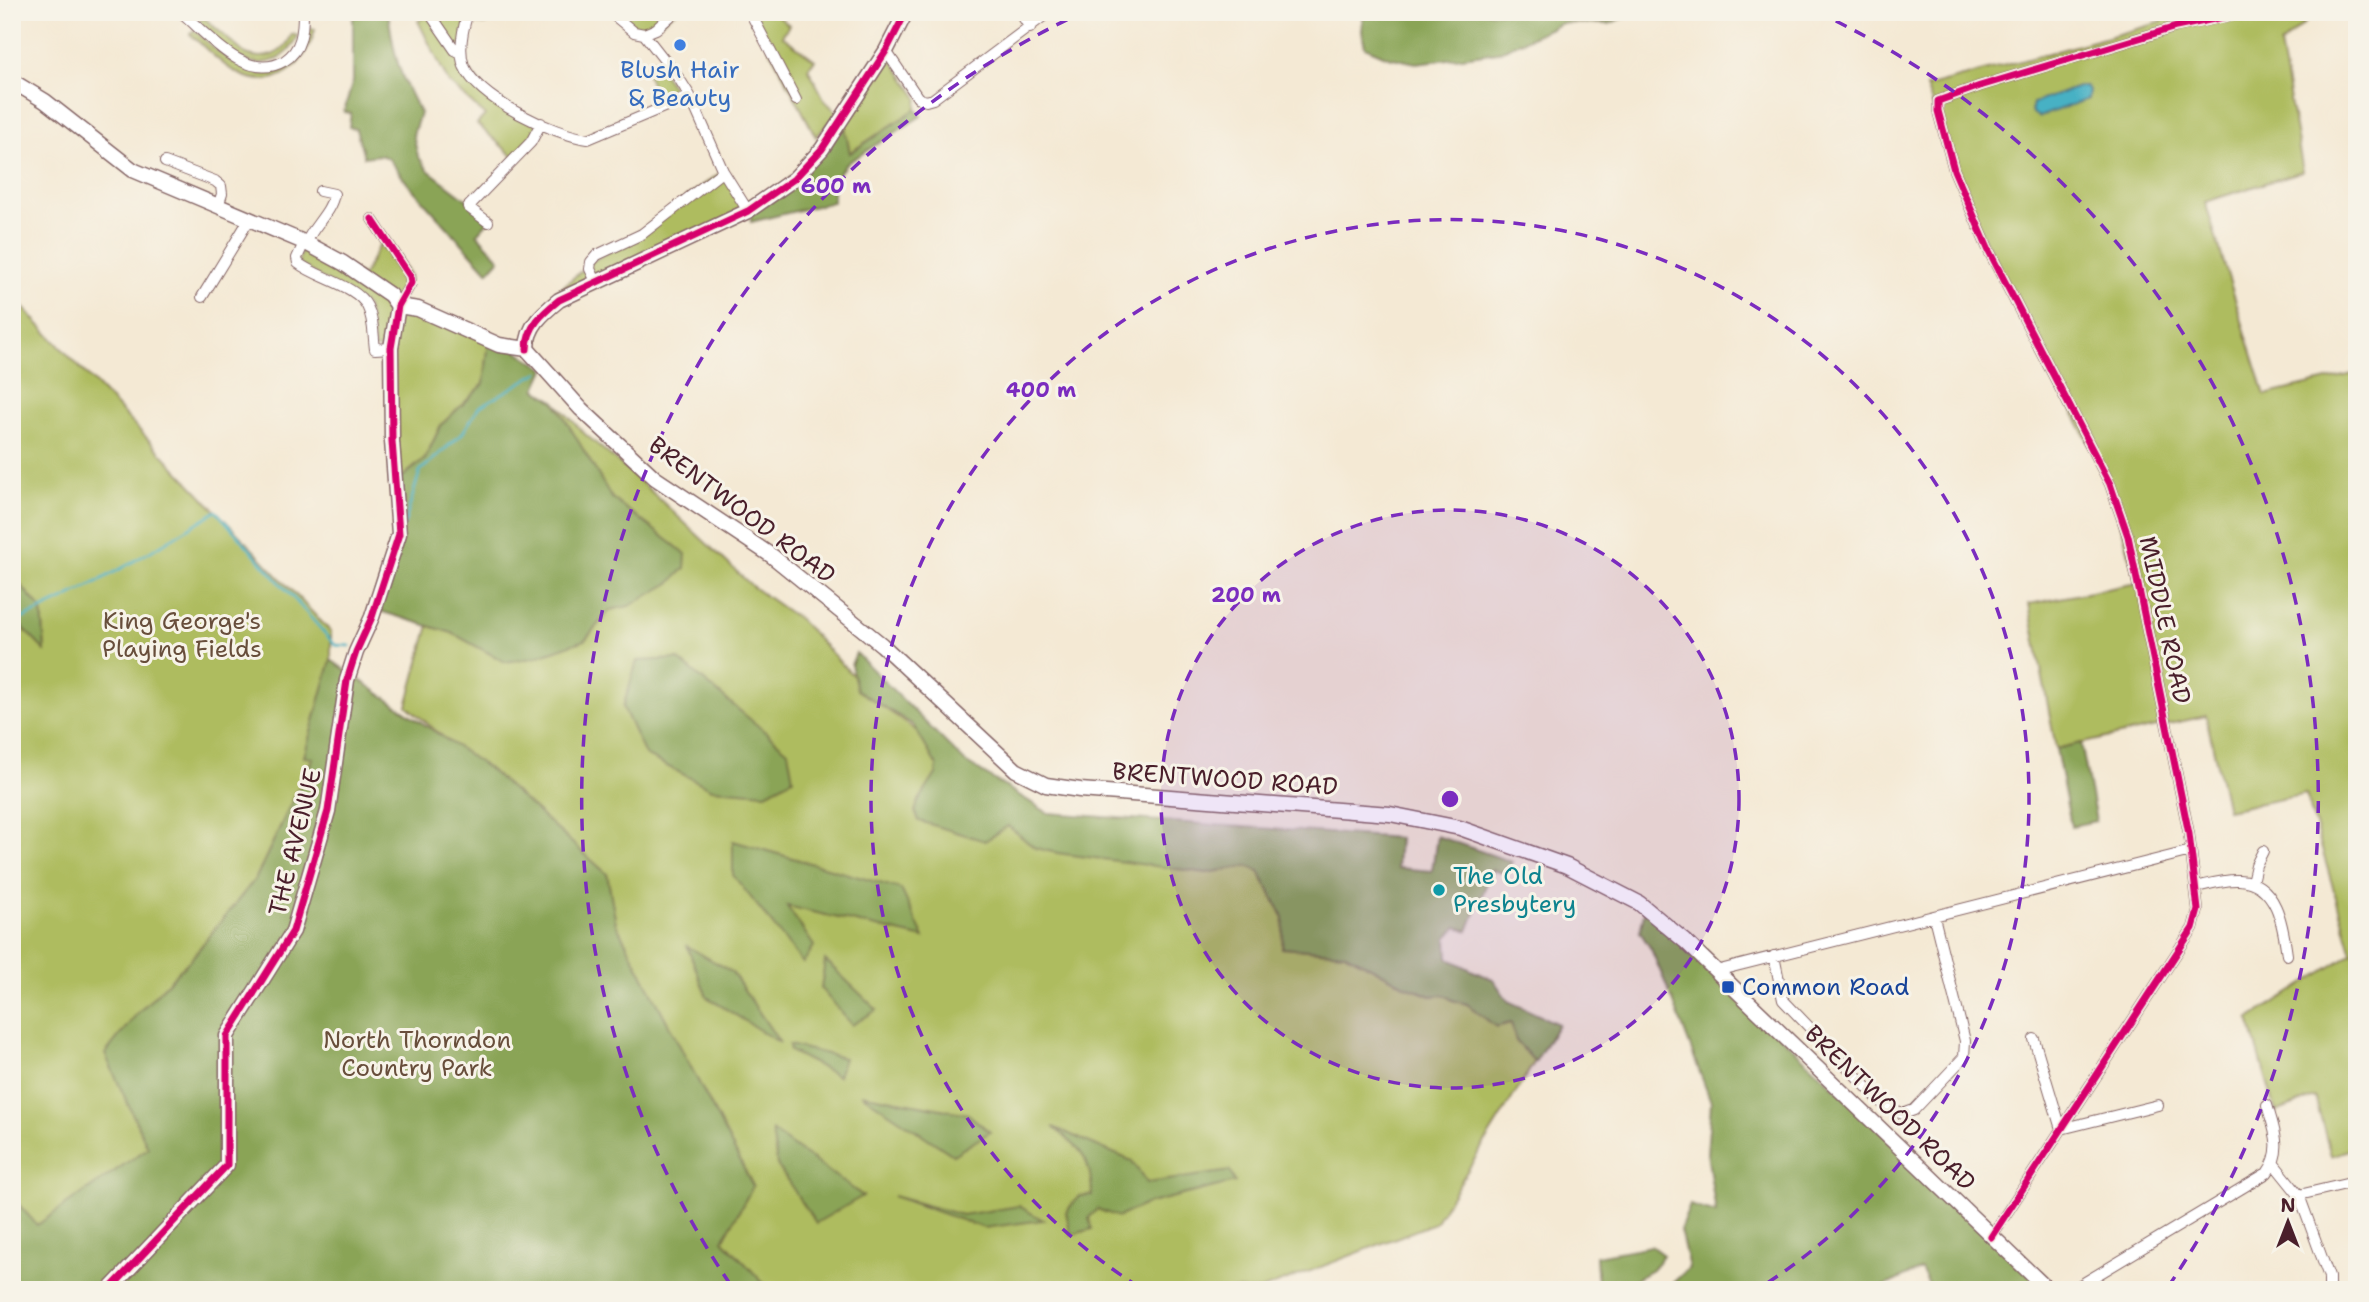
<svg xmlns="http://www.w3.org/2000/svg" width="2369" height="1302" font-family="'Shantell Sans',sans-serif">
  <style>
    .green { fill: #aebc5f; stroke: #7c6e45; stroke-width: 2 }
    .forest { fill: #8aa456; stroke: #6a6240; stroke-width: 2 }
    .water { fill: #46b1c4; stroke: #486878; stroke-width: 2 }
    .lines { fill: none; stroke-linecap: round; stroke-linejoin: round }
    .stream { stroke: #46b1c4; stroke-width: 2.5 }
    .street-casing { stroke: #866666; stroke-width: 12 }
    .secondary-casing { stroke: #866666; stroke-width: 17 }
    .primary-casing { stroke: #866666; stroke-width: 17 }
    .street { stroke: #fff; stroke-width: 10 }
    .secondary { stroke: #fff; stroke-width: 14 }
    .primary { stroke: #fff; stroke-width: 14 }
    .cycleway-casing { stroke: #f7f3e8; stroke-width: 11 }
    .cycleway { stroke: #d6006c; stroke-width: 7 }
    .ring { fill: none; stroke: #7b2cbf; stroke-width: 3.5; stroke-dasharray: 12 9 }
    .shop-dot { fill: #3f7fe0; stroke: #f7f3e8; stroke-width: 2.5 }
    .culture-dot { fill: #0f9aa8; stroke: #f7f3e8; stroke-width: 2.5 }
    .transit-dot { fill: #1a4fb4; stroke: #f7f3e8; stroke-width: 2.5 }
    .labels { text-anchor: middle; stroke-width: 6; stroke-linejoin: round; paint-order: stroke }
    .shop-label { font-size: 24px; fill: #366cbe; stroke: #f7f3e8 }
    .street-label { font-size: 24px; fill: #4a1f2b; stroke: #f7f3e8 }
    .park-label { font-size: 24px; fill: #684e3b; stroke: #f7f3e8 }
    .culture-label { font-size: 24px; fill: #0d838f; stroke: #f7f3e8; text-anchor: start }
    .transit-label { font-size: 24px; fill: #164399; stroke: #f7f3e8; text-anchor: start }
    .centre { fill: #7b2cbf; stroke: #f7f3e8; stroke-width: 3.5 }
    .ring-label { font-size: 21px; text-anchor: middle; font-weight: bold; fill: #7b2cbf; stroke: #f7f3e8; stroke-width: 6; stroke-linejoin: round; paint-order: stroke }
  </style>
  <rect width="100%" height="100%" fill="#f7f3e8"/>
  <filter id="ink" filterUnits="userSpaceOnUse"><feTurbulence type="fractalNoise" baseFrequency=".0143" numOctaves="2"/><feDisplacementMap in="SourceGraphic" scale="14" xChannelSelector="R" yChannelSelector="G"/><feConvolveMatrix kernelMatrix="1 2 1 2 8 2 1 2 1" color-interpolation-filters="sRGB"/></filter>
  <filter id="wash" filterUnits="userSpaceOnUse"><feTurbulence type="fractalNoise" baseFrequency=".00686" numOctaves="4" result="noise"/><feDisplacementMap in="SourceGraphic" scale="28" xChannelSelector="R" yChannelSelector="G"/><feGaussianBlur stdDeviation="1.57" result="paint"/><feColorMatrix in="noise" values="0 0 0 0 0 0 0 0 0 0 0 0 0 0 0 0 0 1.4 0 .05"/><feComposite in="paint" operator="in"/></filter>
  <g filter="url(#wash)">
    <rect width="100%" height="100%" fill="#f4e9d4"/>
    <path class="green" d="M 435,12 L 487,12 L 485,24 L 465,22 L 465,66 L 491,96 L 541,123 L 515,158 L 477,124 L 485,115 L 449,83 L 418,21 Z
      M 610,12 L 675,12 L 644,34 Z
      M 750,12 L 773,12 L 789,25 L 782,36 L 815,60 L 808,68 L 825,101 L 838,113 L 816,137 Z
      M 2160,12 L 2317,12 L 2280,45 L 2303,171 L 2205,202 L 2265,395 L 2357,373 L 2357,1147 L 2331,1156 L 2315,1097 L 2276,1112 L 2249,1019 L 2352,953 L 2306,794 L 2227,810 L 2206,716 L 2056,749 L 2029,604 L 2137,583 L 2110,484 L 1979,228 L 1926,87 L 2162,22 Z
      M 203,17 L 244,53 C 264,62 284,55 292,34 L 298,36 C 288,59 266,69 242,59 C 229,53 211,32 199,22 Z
      M 307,28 L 315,29 C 307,65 275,93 237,73 C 220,64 205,47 190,34 L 194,30 C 219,52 257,95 292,62 C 302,53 307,41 307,28 Z
      M 886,51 L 918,98 L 916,109 L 849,153 L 843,117 Z
      M 653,60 L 673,87 L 668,98 L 661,101 L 658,100 L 645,69 Z
      M 723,171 L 748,211 L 559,300 L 554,295 L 591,262 L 619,246 Z
      M 384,236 L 410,276 L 398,305 L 489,340 L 484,384 L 441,425 L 425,458 L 395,483 L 391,349 L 375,349 L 367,306 L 298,263 L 304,243 L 363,276 Z
      M 12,296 L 331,632 L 331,660 L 304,757 L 313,757 L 256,878 L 191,959 L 136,1015 L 148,1148 L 37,1226 L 12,1197 L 12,623 L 19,624 L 45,649 L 42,610 L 12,575 Z
      M 525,381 L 555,402 L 585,434 L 638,479 L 753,587 L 800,620 L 883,707 L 934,743 L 1048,813 L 1257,840 L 1317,931 L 1558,1024 L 1435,1223 L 1261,1290 L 769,1290 L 723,1240 L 753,1186 L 616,924 L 607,874 L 489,769 L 448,741 L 407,706 L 429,625 L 373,609 Z"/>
    <path class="forest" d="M 353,12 L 388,12 C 394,56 399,75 420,113 L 413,135 L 418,156 L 428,170 L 470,202 L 488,222 L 477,234 L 500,259 L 488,272 L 408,184 L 388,158 L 380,155 L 364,157 L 356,129 L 349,127 L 351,113 L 344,112 L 353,80 Z
      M 1363,12 L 1635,12 L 1609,24 L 1562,23 L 1498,52 L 1441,60 L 1416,63 L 1388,57 L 1365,47 L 1362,31 Z
      M 916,109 L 921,116 L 846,164 L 833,181 L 833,202 L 751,222 L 750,210 L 778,192 L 843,117 L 850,153 Z
      M 489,340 L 511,347 L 545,369 L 536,389 L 555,402 L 612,498 L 686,554 L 685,568 L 670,583 L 629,606 L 610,610 L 585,640 L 533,658 L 505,662 L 452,633 L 373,609 L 398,521 L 395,483 L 425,459 L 441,425 L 484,384 Z
      M 12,575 L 42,610 L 45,651 L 19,624 L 12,623 Z
      M 856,653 L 965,762 L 1048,813 L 1399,838 L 1397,868 L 1432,871 L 1437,836 L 1512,862 L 1503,873 L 1492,870 L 1468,931 L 1457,927 L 1447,938 L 1448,958 L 1473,971 L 1493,979 L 1508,1001 L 1558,1024 L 1535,1062 L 1516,1041 L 1511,1023 L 1496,1027 L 1467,1004 L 1452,1000 L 1445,995 L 1431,996 L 1404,985 L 1345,953 L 1282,948 L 1284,918 L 1259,871 L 1248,866 L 1207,873 L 1057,853 L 1035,848 L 1008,826 L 985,841 L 919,821 L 915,812 L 918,802 L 936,774 L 937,766 L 913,725 L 857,690 L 851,665 Z
      M 678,659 L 788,751 L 793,779 L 766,793 L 712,789 L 645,755 L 623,707 L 637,661 Z
      M 331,660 L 489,769 L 607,874 L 616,924 L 753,1186 L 723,1240 L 770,1290 L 12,1290 L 12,1197 L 37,1225 L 148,1148 L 105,1054 L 136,1015 L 191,959 L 256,878 L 313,758 L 304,757 Z
      M 2081,743 L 2096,821 L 2071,826 L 2056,749 Z
      M 733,841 L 901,889 L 924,938 L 787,906 L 814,946 L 803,963 L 733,875 Z
      M 1645,908 L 2039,1281 L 2030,1290 L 1931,1290 L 1921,1269 L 1876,1290 L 1665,1290 L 1689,1268 L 1680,1230 L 1690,1205 L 1716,1213 L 1707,1153 L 1711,1102 L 1673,1001 L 1651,949 L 1640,932 Z
      M 687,946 L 732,972 L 780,1043 L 707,997 Z
      M 825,960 L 877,1010 L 852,1025 L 821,989 Z
      M 789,1045 L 844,1058 L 838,1076 L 790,1051 Z
      M 861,1094 L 968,1114 L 990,1132 L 953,1155 Z
      M 1053,1127 L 1132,1161 L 1147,1183 L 1230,1171 L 1235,1182 L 1146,1204 L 1118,1217 L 1097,1209 L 1089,1218 L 1092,1229 L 1071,1235 L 1066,1212 L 1079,1196 L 1092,1195 C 1091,1156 1081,1150 1053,1127 Z
      M 772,1131 L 863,1196 L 816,1223 L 777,1165 Z
      M 893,1196 L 962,1215 L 1019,1206 L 1043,1220 L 984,1228 Z
      M 1651,1246 L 1663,1255 L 1652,1270 L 1627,1284 L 1626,1290 L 1598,1290 L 1596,1256 Z"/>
    <path class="water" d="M 2081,86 L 2086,86 L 2089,90 L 2088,99 L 2039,117 L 2031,112 L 2033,103 Z"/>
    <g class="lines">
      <path class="stream" d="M 404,525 L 420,471 L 462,434 L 479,407 L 539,372
        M 12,623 C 84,593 151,552 216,511 L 335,645 L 350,646
        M 368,646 L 375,626"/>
    </g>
  </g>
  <g filter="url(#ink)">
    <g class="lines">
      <defs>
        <path id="street" d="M 181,12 C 208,35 246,83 284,61 C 302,50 303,31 303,12
          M 435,12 L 432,14 L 433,18 L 455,50 L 461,53
          M 468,12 C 463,28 458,50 464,66 C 479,100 553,134 588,139 L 690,96
          M 610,12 L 634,32 L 644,34 L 680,80 L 690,96 L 723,171 L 748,211
          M 750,12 L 796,100
          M 1020,12 L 1030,28
          M 644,34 L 656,29 L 675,12
          M 886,51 L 918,98 L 926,101 L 933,99 L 1049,12
          M 165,162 L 215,181 L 221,186 L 222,194 L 218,206
          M 372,219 L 410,276 L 411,283 L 398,306
          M 488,222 L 468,207 L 531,142 L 541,123
          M 304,243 L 297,258 L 298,263 C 317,278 356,285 367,306 C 374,319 373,335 375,349 L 391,348
          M 306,243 C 313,226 331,212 334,194 L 320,191
          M 596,281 L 590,269 L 591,262 L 597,255 L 642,234 L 723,171
          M 202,297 L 249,220
          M 2252,882 L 2256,865 L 2263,851
          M 2196,887 C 2210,884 2225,879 2239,880 C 2277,882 2283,925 2287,955
          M 1774,956 L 1783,1000 L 1887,1108 L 1903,1114 L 1914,1110 L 1964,1057 L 1965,1041 L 1934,917
          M 1716,971 L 2191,851
          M 2034,1039 L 2061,1129 L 2158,1105
          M 2274,1164 L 2299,1195 L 2329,1277 L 2329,1290
          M 2299,1195 L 2346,1184
          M 1991,1237 L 2193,928 L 2198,910 L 2189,834 L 2128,536 L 2110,484 L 1989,251 L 1954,170 L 1938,111 L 1938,101 L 1980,86 L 2176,27 L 2247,12
          M 2072,1290 L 2267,1173 C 2284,1151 2274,1129 2267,1105"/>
        <path id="secondary" d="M 527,349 C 527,326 543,313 559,300 L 748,211 L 794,179 L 822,149 L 886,51 L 906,12
          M 109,1290 L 227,1165 L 227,1036 L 293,931 L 328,811 L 347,680 L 356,652 L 372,617 L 399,534 L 392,441 L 391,348 L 398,306"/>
        <path id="primary" d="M 12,81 L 45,101 L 133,170 L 306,243 L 343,263 L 390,295 L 398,306 L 418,309 L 499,345 L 527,349 L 581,409 L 655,478 L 772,556 L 882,645 L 1016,770 L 1046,785 L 1080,790 L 1390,814 L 1460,828 L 1567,866 L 1639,903 L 1685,941 L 2048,1290"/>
      </defs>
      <use href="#street" class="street-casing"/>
      <use href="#secondary" class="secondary-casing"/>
      <use href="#primary" class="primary-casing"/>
      <use href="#street" class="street"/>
      <use href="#secondary" class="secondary"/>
      <use href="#primary" class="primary"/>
      <defs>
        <path id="cycleway" d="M 527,349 C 527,326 543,313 559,300 L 748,211 L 794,179 L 822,149 L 886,51 L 906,12
          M 1991,1237 L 2193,928 L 2198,910 L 2189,834 L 2128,536 L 2110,484 L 1989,251 L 1954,170 L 1938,111 L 1938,101 L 1980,86 L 2176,27 L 2247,12
          M 109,1290 L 227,1165 L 227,1036 L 293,931 L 328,811 L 347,680 L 356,652 L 372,617 L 399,534 L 392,441 L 391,348 L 398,306 L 411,283 L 410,276 L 372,219"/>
      </defs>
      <use href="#cycleway" class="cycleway-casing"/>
      <use href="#cycleway" class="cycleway"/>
    </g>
  </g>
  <circle cx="1450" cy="799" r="289" fill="#7b2cbf" fill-opacity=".12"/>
  <g class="ring">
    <circle cx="1450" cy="799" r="289"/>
    <path d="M1139 1287A579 579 0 1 1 1761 1287"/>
    <path d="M730 1284A868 868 0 0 1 1083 12M1817 12A868 868 0 0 1 2170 1284"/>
  </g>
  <circle class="shop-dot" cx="680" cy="45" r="7"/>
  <circle class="culture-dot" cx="1439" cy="890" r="7"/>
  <rect class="transit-dot" x="1721" y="980" width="14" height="14" rx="3.5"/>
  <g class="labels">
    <g class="shop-label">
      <text x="680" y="78">Blush Hair<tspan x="680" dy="28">&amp; Beauty</tspan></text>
    </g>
    <g class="street-label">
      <text transform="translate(742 510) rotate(37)" y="8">BRENTWOOD ROAD</text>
      <text transform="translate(2165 620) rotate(78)" y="8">MIDDLE ROAD</text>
      <text transform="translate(1225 779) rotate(4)" y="8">BRENTWOOD ROAD</text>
      <text transform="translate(295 842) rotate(-76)" y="8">THE AVENUE</text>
      <text transform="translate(1890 1108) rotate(44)" y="8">BRENTWOOD ROAD</text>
    </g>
    <g class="park-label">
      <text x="182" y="629">King George's<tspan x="182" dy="28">Playing Fields</tspan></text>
      <text x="417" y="1048">North Thorndon<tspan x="417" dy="28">Country Park</tspan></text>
    </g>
    <g class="culture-label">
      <text x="1453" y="884">The Old<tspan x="1453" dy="28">Presbytery</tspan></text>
    </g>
    <g class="transit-label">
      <text x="1742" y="995">Common Road</text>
    </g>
  </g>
  <circle cx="1450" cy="799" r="10" class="centre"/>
  <g class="ring-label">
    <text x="836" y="193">600 m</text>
    <text x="1041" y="397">400 m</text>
    <text x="1246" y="602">200 m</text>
  </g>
  <rect width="2369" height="1302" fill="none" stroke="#f7f3e8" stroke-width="42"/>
  <g transform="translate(2288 1222)" stroke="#f7f3e8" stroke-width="5" paint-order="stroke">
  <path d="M0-5L12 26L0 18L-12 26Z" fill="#4a1f2b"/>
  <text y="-10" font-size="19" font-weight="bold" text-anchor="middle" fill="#4a1f2b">N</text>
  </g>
</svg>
